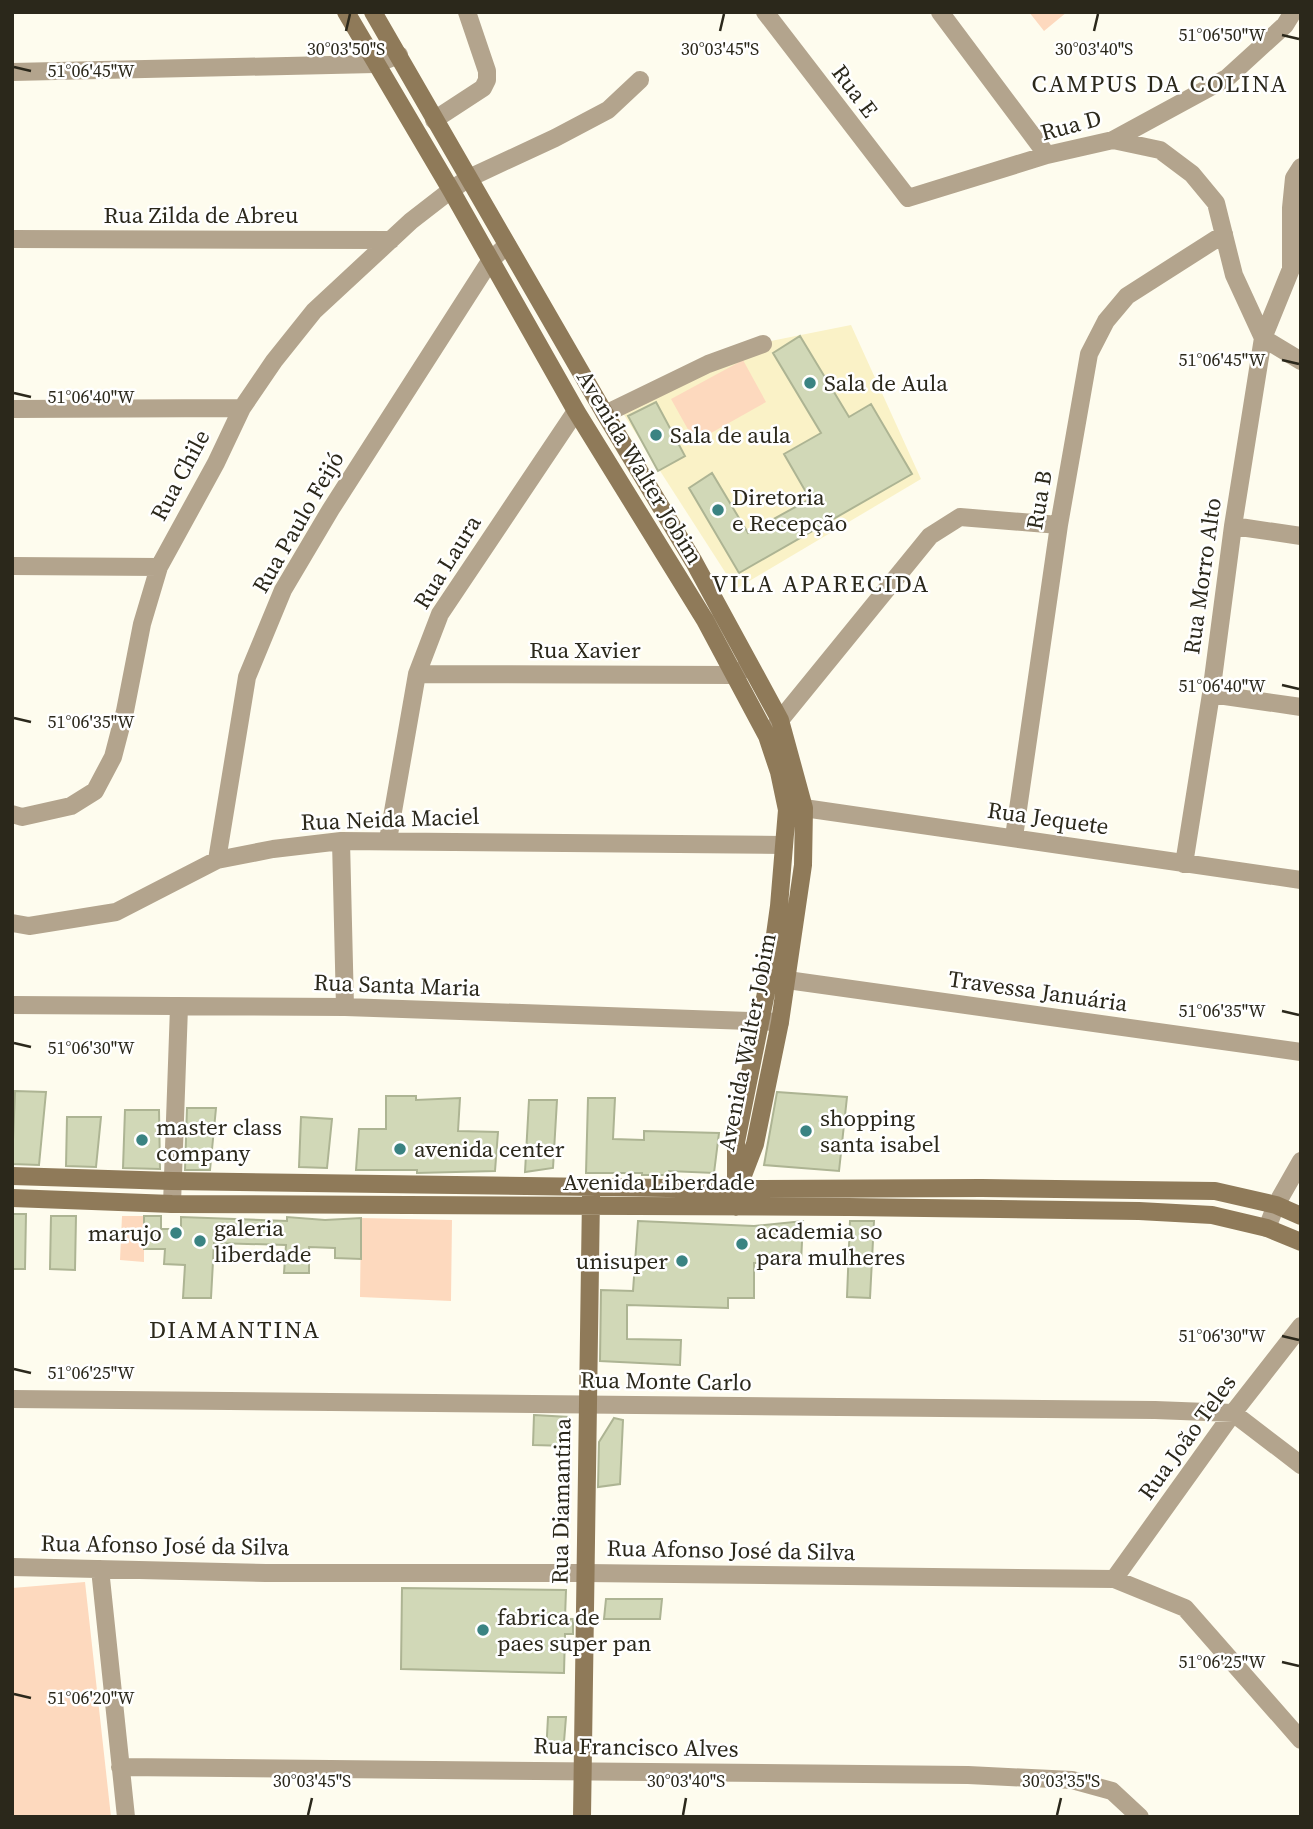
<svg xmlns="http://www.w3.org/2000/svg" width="1313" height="1829" font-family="'Source Serif 4',serif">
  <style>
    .built { fill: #faf2c7 }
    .green { fill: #fdd9be }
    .building { fill: #d1d8b7; stroke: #adb493; stroke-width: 2 }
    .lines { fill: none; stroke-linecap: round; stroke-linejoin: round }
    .minor { stroke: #b3a48d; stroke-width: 18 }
    .tertiary { stroke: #b3a48d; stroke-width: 18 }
    .secondary { stroke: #8f7a59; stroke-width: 18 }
    .ticks { fill: none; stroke: #2b281b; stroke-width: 2.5 }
    .poi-dot { fill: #3a8382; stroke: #fff; stroke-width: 2.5 }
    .labels { text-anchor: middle; stroke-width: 5; stroke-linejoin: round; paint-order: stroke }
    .street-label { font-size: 23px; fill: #2b281b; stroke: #fff }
    .poi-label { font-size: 23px; fill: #2b281b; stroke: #fff; text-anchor: start }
    .neighbourhood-label { font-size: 24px; letter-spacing: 2px; fill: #2b281b; stroke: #fff }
    .ticks-label { font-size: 18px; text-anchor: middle; fill: #2b281b; stroke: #fff; stroke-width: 5; stroke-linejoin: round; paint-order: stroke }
  </style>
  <rect width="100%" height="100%" fill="#fefcee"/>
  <path class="built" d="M 851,325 L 921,479 L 736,589 L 617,404 L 735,348 Z"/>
  <path class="green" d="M 1029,12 L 1067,12 L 1044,31 Z
    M 743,360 L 766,402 L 695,442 L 671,399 Z
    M 122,1216 L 144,1216 L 144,1262 L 120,1260 Z
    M 361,1218 L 452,1220 L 451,1301 L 360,1297 Z
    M 85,1582 L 111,1817 L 12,1817 L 12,1588 Z"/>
  <path class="building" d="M 800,336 L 849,417 L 871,404 L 912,474 L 739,573 L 689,488 L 712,473 L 748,533 L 810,499 L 784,454 L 821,433 L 773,353 Z
    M 656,402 L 685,456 L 658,471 L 628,416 Z
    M 15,1091 L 46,1092 L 39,1165 L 12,1164 Z
    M 777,1092 L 847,1097 L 839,1171 L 764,1165 Z
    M 386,1096 L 416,1096 L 416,1100 L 460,1098 L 458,1131 L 498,1132 L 495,1171 L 417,1173 L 417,1170 L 356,1170 L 359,1129 L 386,1129 Z
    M 588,1098 L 615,1098 L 613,1139 L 644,1140 L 644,1131 L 719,1133 L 714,1173 L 669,1171 L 669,1175 L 642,1175 L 642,1173 L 586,1173 Z
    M 529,1100 L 557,1100 L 553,1168 L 525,1172 Z
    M 187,1108 L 216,1108 L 210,1170 L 185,1170 Z
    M 125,1110 L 159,1110 L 160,1169 L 123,1168 Z
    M 67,1117 L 101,1117 L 96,1167 L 66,1166 Z
    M 301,1117 L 332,1119 L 327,1168 L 299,1167 Z
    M 12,1214 L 26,1214 L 25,1269 L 12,1269 Z
    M 51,1216 L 76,1216 L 75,1270 L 50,1269 Z
    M 144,1216 L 161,1216 L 161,1229 L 181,1229 L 181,1217 L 287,1221 L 287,1217 L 325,1220 L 361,1218 L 361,1259 L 335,1258 L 335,1248 L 309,1247 L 309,1273 L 284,1273 L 286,1245 L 214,1243 L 211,1298 L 183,1298 L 185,1265 L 164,1264 L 165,1249 L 144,1249 Z
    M 638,1221 L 754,1226 L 803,1221 L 801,1263 L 754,1263 L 754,1298 L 728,1298 L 728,1308 L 627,1305 L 627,1339 L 681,1340 L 680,1365 L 600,1361 L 601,1290 L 633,1291 Z
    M 850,1221 L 874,1221 L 870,1298 L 847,1297 Z
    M 534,1415 L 569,1417 L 568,1446 L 533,1445 Z
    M 614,1418 L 623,1420 L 620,1484 L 598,1487 L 599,1442 Z
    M 402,1588 L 566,1590 L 565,1619 L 573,1619 L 573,1634 L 565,1634 L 564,1673 L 401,1669 Z
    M 606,1599 L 662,1599 L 660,1619 L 604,1619 Z
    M 548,1717 L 566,1717 L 563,1754 L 546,1754 Z"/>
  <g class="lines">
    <path class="minor" d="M 765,12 L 908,198 L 1047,155 L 1113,140 L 1227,78 L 1285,25 L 1293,12
      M 940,12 L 1047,155
      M 434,120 L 483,88 L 487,80 L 487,71 L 467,12
      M 1113,140 L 1160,150 L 1192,174 L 1216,203 L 1234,275 L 1263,338 L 1301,361
      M 12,239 L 391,240
      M 12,409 L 242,408
      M 605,414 L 708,364 L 763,344
      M 1233,526 L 1301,536
      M 12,566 L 159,567
      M 417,674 L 735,675 L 744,669
      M 1211,694 L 1301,707
      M 772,730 L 930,536 L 960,517 L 1059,525
      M 791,810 L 804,808 L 1301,880
      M 12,814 L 22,817 L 71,806 L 95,791 L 113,757 L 125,711 L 142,624 L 159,567 L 216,463 L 242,408 L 274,361 L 314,311 L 411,221 L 451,190 L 469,178 L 555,138 L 608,110 L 640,80
      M 1014,837 L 1059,525 L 1089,354 L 1106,321 L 1127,296 L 1224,234
      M 388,840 L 417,674 L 440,614 L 576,411
      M 341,841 L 345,1007
      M 217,860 L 247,677 L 283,590 L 331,509 L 490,261 L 507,245
      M 1184,864 L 1211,694 L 1233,526 L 1263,338 L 1291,269 L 1291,208 L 1294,178 L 1301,167
      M 12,923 L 29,926 L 116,912 L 217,860 L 273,849 L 341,841 L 784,845
      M 773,978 L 1301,1052
      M 12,1005 L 345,1007 L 780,1022
      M 172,1204 L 179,1007
      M 1267,1228 L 1276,1205 L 1301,1161
      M 12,1399 L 1155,1410 L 1233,1413 L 1301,1465
      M 12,1567 L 266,1573 L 585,1573 L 1114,1579 L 1185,1608 L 1301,1740
      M 100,1569 L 126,1817
      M 1114,1579 L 1233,1413 L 1301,1326
      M 120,1767 L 968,1775 L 1072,1780 L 1112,1791 L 1140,1817"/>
    <path class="tertiary" d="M 12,72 L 375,64 L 399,55"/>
    <path class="secondary" d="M 346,12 L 451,190 L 576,411 L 705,620 L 767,736 L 779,772 L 787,810 L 779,906 L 769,978 L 736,1142 L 736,1207
      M 373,12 L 605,414 L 694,562 L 780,720 L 804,808 L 803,865 L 780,1022 L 755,1144 L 740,1183
      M 12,1176 L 172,1181 L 738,1189 L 982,1188 L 1215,1191 L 1276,1205 L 1301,1216
      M 12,1198 L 172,1204 L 849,1207 L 1139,1211 L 1212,1215 L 1267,1228 L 1301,1242
      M 582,1817 L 591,1196"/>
  </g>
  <path class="ticks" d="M 346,31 L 350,14M 720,31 L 724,14M 1094,31 L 1098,14M 1282,35 L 1299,39M 14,67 L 31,71M 1282,360 L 1299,364M 14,393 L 31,397M 1282,685 L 1299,689M 14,718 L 31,722M 1282,1011 L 1299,1015M 14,1043 L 31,1047M 1282,1336 L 1299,1340M 14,1369 L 31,1373M 1282,1662 L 1299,1666M 14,1694 L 31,1698M 308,1815 L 312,1798M 683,1815 L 686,1798M 1057,1815 L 1061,1798"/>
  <g class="poi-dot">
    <circle cx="810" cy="383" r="7"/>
    <circle cx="656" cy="435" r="7"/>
    <circle cx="718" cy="510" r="7"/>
    <circle cx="806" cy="1131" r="7"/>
    <circle cx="142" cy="1140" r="7"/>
    <circle cx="400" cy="1149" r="7"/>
    <circle cx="176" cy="1233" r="7"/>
    <circle cx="200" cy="1241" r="7"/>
    <circle cx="742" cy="1244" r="7"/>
    <circle cx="682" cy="1261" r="7"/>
    <circle cx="483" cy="1630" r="7"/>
  </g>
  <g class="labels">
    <g class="street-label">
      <text transform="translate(855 91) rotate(53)" y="8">Rua E</text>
      <text transform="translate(1071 125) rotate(-15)" y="8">Rua D</text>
      <text x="201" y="223">Rua Zilda de Abreu</text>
      <text transform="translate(640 467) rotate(59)" y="8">Avenida Walter Jobim</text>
      <text transform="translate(180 475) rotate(-62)" y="8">Rua Chile</text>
      <text transform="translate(1039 500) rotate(-80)" y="8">Rua B</text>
      <text transform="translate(298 522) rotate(-60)" y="8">Rua Paulo Feijó</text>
      <text transform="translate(447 562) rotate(-58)" y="8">Rua Laura</text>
      <text transform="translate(1202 576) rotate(-82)" y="8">Rua Morro Alto</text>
      <text x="585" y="658">Rua Xavier</text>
      <text transform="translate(1048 818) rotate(8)" y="8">Rua Jequete</text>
      <text transform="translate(390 819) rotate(-2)" y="8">Rua Neida Maciel</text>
      <text transform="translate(397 985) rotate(2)" y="8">Rua Santa Maria</text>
      <text transform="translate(1038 991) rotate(8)" y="8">Travessa Januária</text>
      <text transform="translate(747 1042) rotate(-79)" y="8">Avenida Walter Jobim</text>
      <text x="659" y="1190">Avenida Liberdade</text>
      <text transform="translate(666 1381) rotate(1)" y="8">Rua Monte Carlo</text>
      <text transform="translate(1187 1437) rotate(-54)" y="8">Rua João Teles</text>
      <text transform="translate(561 1501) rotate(-89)" y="8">Rua Diamantina</text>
      <text transform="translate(165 1545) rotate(1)" y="8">Rua Afonso José da Silva</text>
      <text transform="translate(731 1550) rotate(1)" y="8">Rua Afonso José da Silva</text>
      <text transform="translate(636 1747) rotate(1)" y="8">Rua Francisco Alves</text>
    </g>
    <g class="poi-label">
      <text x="824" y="391">Sala de Aula</text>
      <text x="670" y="443">Sala de aula</text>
      <text x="732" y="505">Diretoria<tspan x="732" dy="26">e Recepção</tspan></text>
      <text x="820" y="1126">shopping<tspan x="820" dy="26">santa isabel</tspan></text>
      <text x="156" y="1135">master class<tspan x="156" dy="26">company</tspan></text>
      <text x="414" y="1157">avenida center</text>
      <text x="214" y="1236">galeria<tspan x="214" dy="26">liberdade</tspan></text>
      <text x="756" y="1239">academia so<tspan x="756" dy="26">para mulheres</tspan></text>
      <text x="162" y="1241" text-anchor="end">marujo</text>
      <text x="668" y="1269" text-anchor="end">unisuper</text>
      <text x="497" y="1625">fabrica de<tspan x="497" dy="26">paes super pan</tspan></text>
    </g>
    <g class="neighbourhood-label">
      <text x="1160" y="92">CAMPUS DA COLINA</text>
      <text x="821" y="592">VILA APARECIDA</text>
      <text x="235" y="1338">DIAMANTINA</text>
    </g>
  </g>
  <g class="ticks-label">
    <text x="1222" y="41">51°06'50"W</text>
    <text x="346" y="55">30°03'50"S</text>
    <text x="720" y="55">30°03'45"S</text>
    <text x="1094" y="55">30°03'40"S</text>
    <text x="91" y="77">51°06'45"W</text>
    <text x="1222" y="366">51°06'45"W</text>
    <text x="91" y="403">51°06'40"W</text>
    <text x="1222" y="692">51°06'40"W</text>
    <text x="91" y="728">51°06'35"W</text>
    <text x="1222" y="1017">51°06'35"W</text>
    <text x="91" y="1054">51°06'30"W</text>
    <text x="1222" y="1342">51°06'30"W</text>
    <text x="91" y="1379">51°06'25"W</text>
    <text x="1222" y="1668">51°06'25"W</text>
    <text x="91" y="1704">51°06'20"W</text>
    <text x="312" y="1787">30°03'45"S</text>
    <text x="686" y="1787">30°03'40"S</text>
    <text x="1061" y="1787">30°03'35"S</text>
  </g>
  <rect width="1313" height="1829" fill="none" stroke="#2b281b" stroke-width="28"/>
</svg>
